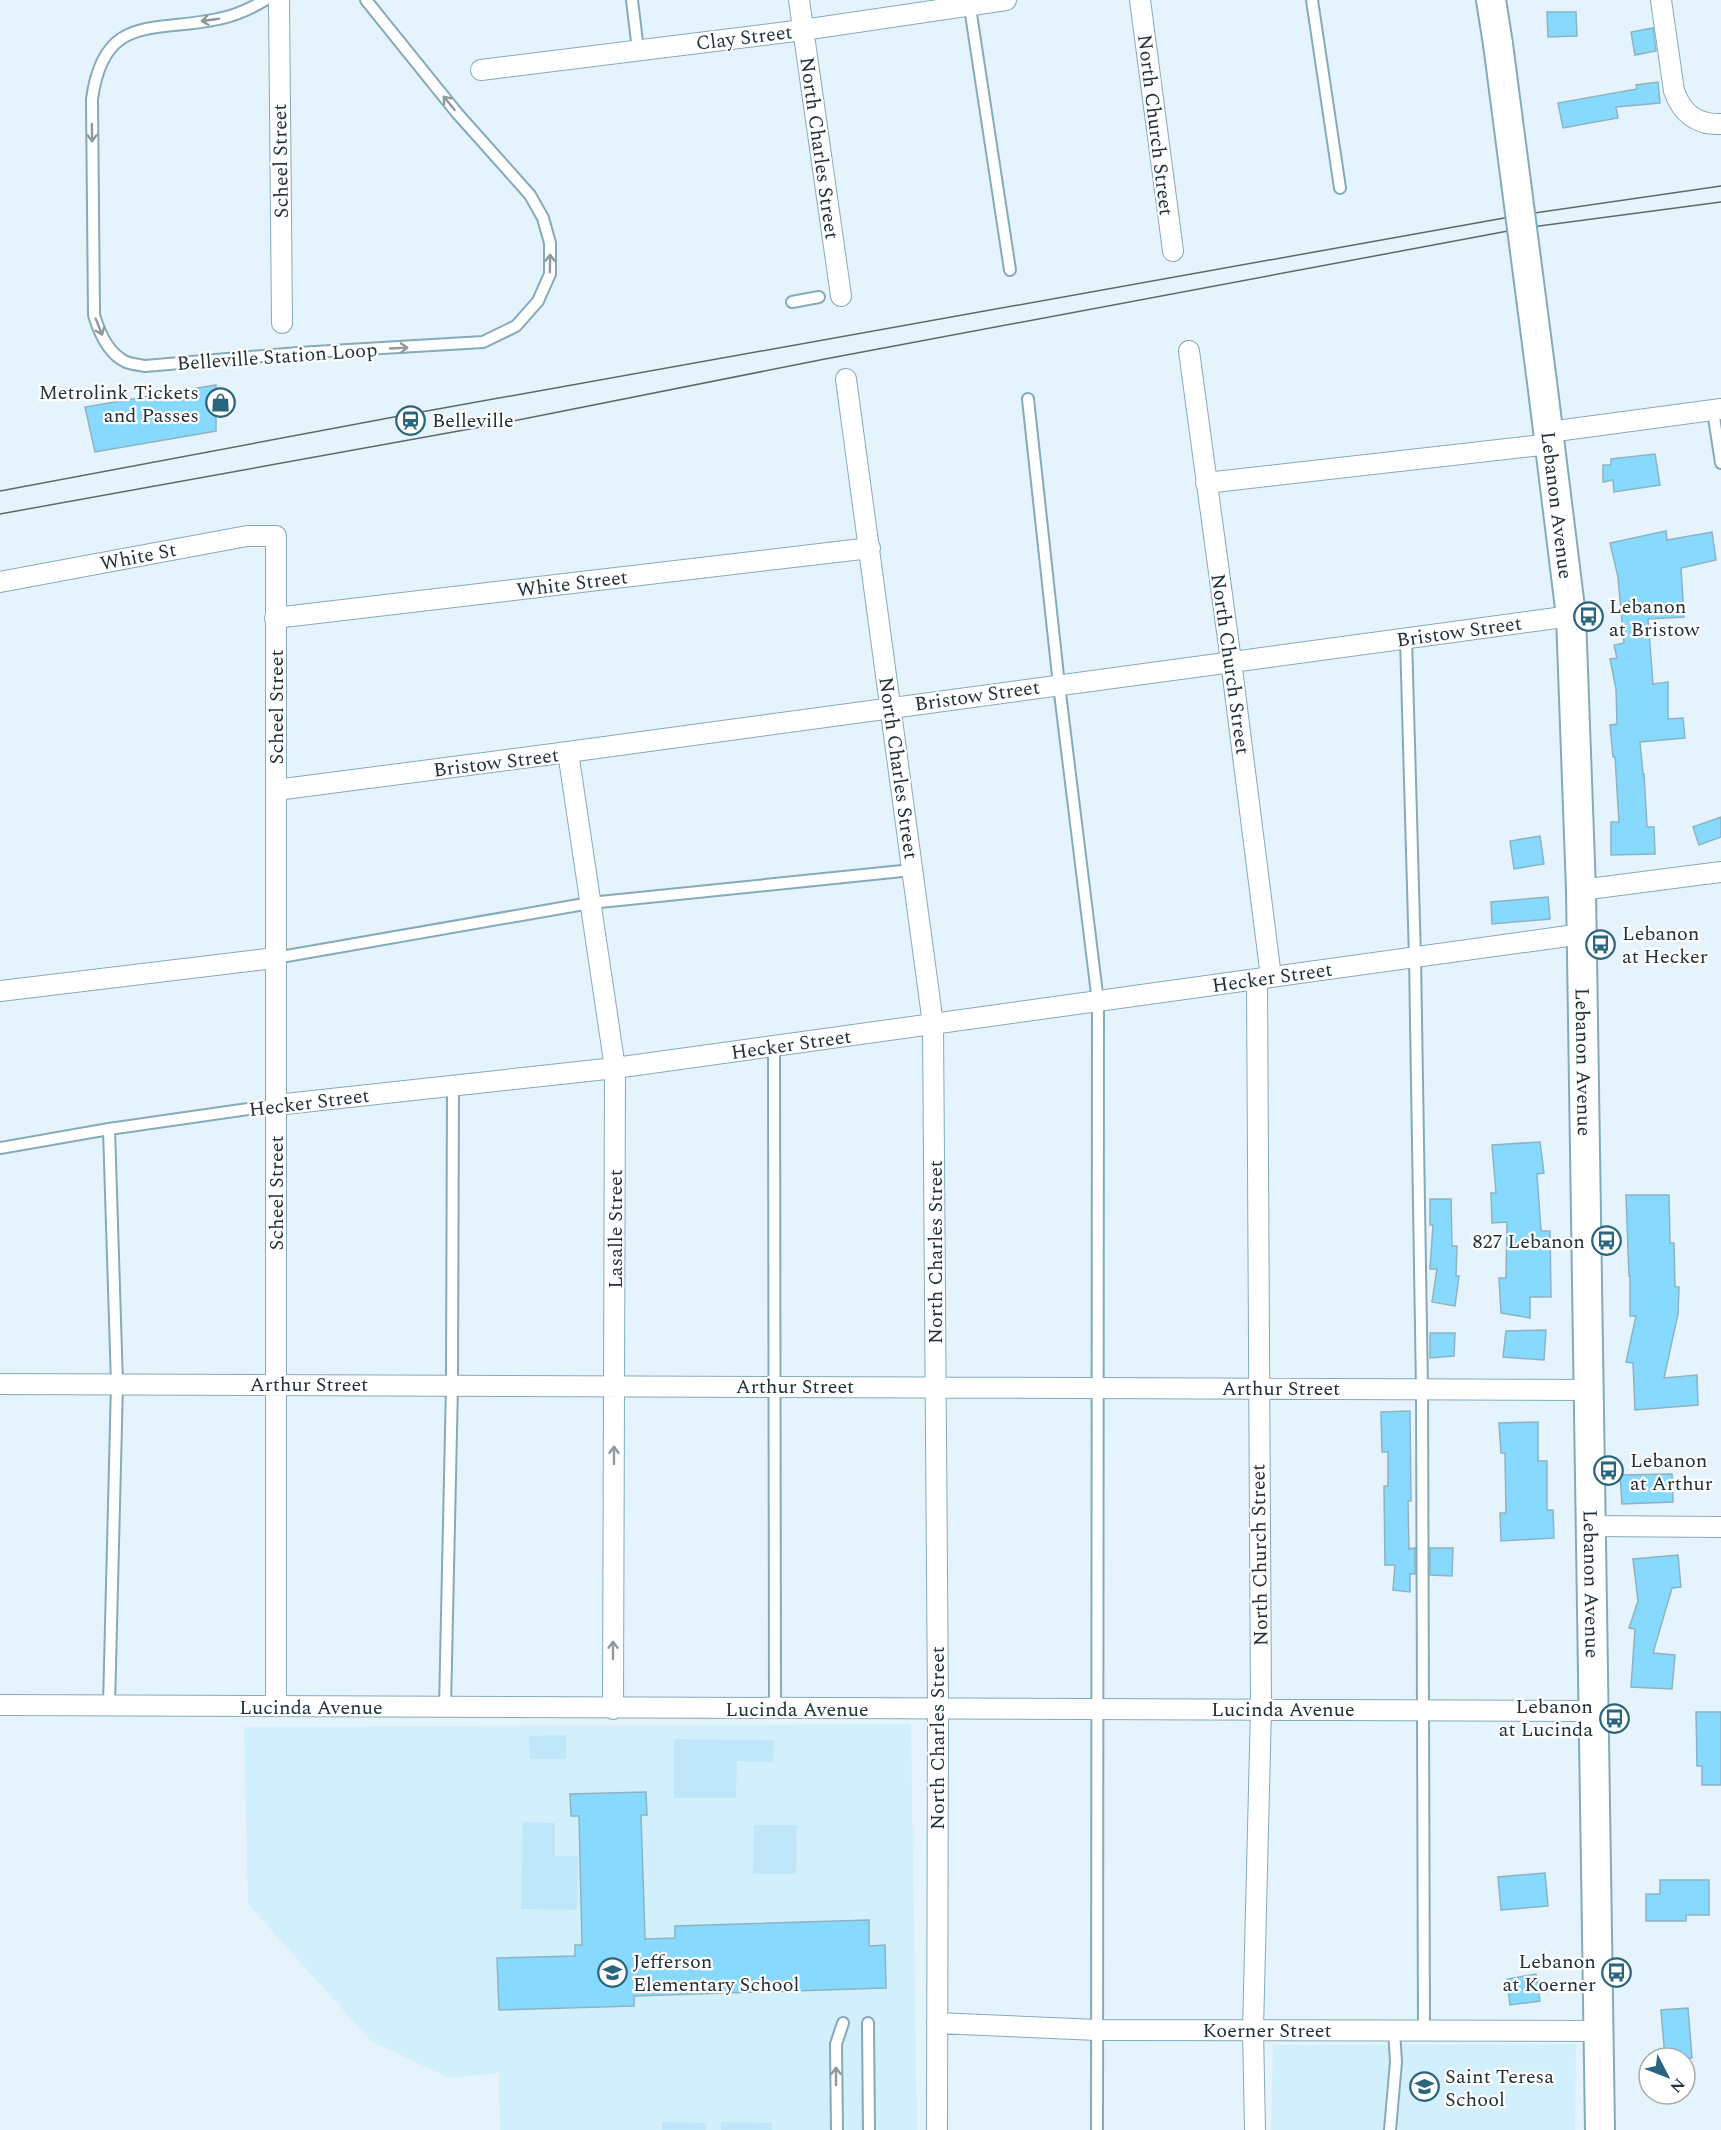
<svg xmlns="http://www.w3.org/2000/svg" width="1721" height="2130" font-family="Spectral,serif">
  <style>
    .built { fill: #d2effc }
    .green { fill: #c0e7f9 }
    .building { fill: #87dafe; stroke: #8cb3c4; stroke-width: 1.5 }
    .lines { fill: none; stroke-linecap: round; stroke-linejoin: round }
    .service-casing { stroke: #84aabc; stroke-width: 14 }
    .minor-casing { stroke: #84aabc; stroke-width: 22 }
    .secondary-casing { stroke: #84aabc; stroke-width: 32 }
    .service { stroke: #fff; stroke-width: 10 }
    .minor { stroke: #fff; stroke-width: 20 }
    .secondary { stroke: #fff; stroke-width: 28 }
    .tram { stroke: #596970; stroke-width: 1.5 }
    .secondary-bridge-casing { stroke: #84aabc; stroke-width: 32; stroke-linecap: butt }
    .secondary-bridge { stroke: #fff; stroke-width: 28 }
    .oneway { stroke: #90989c }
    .labels { text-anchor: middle; stroke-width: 4.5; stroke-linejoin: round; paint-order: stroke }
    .street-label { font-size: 20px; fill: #213138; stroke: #fff }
    .poi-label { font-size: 20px; fill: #213138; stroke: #fff; text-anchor: start }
  </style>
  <rect width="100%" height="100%" fill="#e5f4fc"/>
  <path class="built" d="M 911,1724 L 917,2130 L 500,2130 L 499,2073 L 449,2078 L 371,2041 L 248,1904 L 244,1727 Z
    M 1576,2044 L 1575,2130 L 1271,2130 L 1273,2045 Z"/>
  <path class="green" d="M 566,1735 L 566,1759 L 530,1759 L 529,1736 Z
    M 674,1739 L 774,1740 L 773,1762 L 737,1761 L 736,1798 L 674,1798 Z
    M 523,1822 L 555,1823 L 555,1856 L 578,1856 L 577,1910 L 521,1909 Z
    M 754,1825 L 797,1825 L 796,1874 L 753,1874 Z
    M 662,2122 L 706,2123 L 706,2130 L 662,2130 Z
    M 721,2122 L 772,2123 L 772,2130 L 721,2130 Z"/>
  <path class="building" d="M 1547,12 L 1576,12 L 1577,36 L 1548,37 Z
    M 1653,28 L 1656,51 L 1635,55 L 1631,32 Z
    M 1658,82 L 1660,103 L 1616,107 L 1618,118 L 1563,128 L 1558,103 L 1637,89 L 1636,85 Z
    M 216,385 L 216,431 L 95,452 L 85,407 Z
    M 1655,454 L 1660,485 L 1614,492 L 1613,480 L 1603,482 L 1603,465 L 1611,465 L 1611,459 Z
    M 1666,531 L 1667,540 L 1712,532 L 1716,560 L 1681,568 L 1684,617 L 1648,619 L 1653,684 L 1668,682 L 1668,719 L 1683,718 L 1685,738 L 1640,742 L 1643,774 L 1644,774 L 1647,827 L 1654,827 L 1655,854 L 1611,855 L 1611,822 L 1619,822 L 1615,757 L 1613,757 L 1610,725 L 1617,724 L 1616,689 L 1610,659 L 1617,658 L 1614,645 L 1624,643 L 1618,577 L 1610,543 Z
    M 1721,817 L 1721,837 L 1699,845 L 1693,827 Z
    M 1540,836 L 1544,864 L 1514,869 L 1510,841 Z
    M 1548,897 L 1550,919 L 1492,924 L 1491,902 Z
    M 1540,1142 L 1544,1173 L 1537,1174 L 1541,1231 L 1550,1231 L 1551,1297 L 1530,1297 L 1530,1318 L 1501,1313 L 1499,1278 L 1506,1278 L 1507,1222 L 1492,1223 L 1491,1193 L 1496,1193 L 1492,1145 Z
    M 1626,1195 L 1669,1195 L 1670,1243 L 1674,1243 L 1675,1287 L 1679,1287 L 1678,1314 L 1664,1378 L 1697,1375 L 1698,1405 L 1635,1410 L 1633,1363 L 1626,1362 L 1636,1316 L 1630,1316 L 1630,1276 L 1629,1276 Z
    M 1430,1199 L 1451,1199 L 1452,1246 L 1457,1246 L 1456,1276 L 1459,1276 L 1455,1306 L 1432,1302 L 1437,1269 L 1430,1269 L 1433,1225 L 1430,1225 Z
    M 1546,1330 L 1544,1360 L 1503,1357 L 1506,1331 Z
    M 1430,1333 L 1455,1333 L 1454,1356 L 1430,1358 Z
    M 1410,1411 L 1411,1501 L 1408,1501 L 1409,1549 L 1415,1548 L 1415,1574 L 1410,1574 L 1410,1592 L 1393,1590 L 1395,1565 L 1385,1565 L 1384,1486 L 1388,1486 L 1388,1452 L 1382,1452 L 1381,1412 Z
    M 1538,1422 L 1538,1461 L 1547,1461 L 1547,1510 L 1553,1510 L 1554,1538 L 1501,1541 L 1500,1513 L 1506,1513 L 1505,1453 L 1501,1453 L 1499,1423 Z
    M 1672,1474 L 1673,1502 L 1622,1504 L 1620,1475 Z
    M 1430,1548 L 1453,1548 L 1452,1576 L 1430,1575 Z
    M 1678,1555 L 1681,1587 L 1672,1588 L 1653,1653 L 1675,1655 L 1672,1689 L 1631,1687 L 1635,1629 L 1629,1628 L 1638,1601 L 1633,1559 Z
    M 1696,1712 L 1721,1712 L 1721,1785 L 1702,1785 L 1702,1766 L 1697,1766 Z
    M 646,1792 L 647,1815 L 641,1815 L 645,1939 L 675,1938 L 675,1926 L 869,1920 L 869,1946 L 885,1945 L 886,1988 L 634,1996 L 634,2006 L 499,2010 L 497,1958 L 575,1956 L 575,1945 L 582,1945 L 579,1816 L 571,1816 L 570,1794 Z
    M 1545,1873 L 1548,1906 L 1501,1910 L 1498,1877 Z
    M 1660,1880 L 1709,1880 L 1709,1915 L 1686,1915 L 1686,1921 L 1646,1921 L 1646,1894 L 1660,1894 Z
    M 1536,1974 L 1540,2001 L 1510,2005 L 1507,1979 Z
    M 1688,2008 L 1692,2058 L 1665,2058 L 1661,2010 Z"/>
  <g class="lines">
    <defs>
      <path id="service" d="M 265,0 C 250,9 234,16 218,19 C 155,33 104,12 92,99 L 94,315 C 99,332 109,354 126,362 C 132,364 139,365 145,366 L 298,353 L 483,342 L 516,326 L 538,301 L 550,274 L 550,243 L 543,218 L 530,195 L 457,113 L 366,0
        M 632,0 L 638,50
        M 1312,0 L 1340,188
        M 969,1 L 1010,270
        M 792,302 L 819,297
        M 1028,399 L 1059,685 L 1098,1002 L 1097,2130
        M 1713,411 L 1721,463
        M 1406,638 L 1415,958 L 1422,1389 L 1424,2031
        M 275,958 L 590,903 L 912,870
        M 774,1046 L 775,1709
        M 109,1129 L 117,1384 L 109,1706
        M 0,1148 L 109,1129 L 276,1105
        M 445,1708 L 452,1385 L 453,1086
        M 868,2023 L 869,2130
        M 837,2130 L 836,2044 L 843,2023
        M 1390,2130 L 1396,2062 L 1394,2031"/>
      <path id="minor" d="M 279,0 L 282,323
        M 799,0 L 841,296
        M 1140,0 L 1173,251
        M 1661,0 L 1674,91 C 1682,113 1696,125 1721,124
        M 481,70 L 803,30 L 1006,0
        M 1189,351 L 1231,661 L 1271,977
        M 846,379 L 933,1024 L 938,1709 L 937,2130
        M 1549,432 L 1721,409
        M 1206,483 L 1550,444
        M 0,582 L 247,536 L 276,536 L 276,1706
        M 275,618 L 870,548
        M 568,752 L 615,1068 L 613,1709
        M 276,790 L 568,752 L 1571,616
        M 1581,890 L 1721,872
        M 0,991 L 275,958
        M 276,1105 L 615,1068 L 1582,934
        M 0,1384 L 1589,1390
        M 1591,1526 L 1721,1527
        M 0,1705 L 1594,1711
        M 937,2023 L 1097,2030 L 1598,2031
        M 1255,2130 L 1253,2030 L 1261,1709 L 1257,979"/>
      <g id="secondary">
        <path d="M 1491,0 L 1498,44"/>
        <path id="s1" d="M 1542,382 L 1571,616 L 1581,890 L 1600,2130"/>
      </g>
    </defs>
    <use href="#service" class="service-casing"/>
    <use href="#minor" class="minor-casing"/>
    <use href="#secondary" class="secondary-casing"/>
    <use href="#service" class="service"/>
    <use href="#minor" class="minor"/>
    <use href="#secondary" class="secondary"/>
    <path class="tram" d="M 0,491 L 410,414 L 1521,215 L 1721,186
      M 0,514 L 503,423 L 825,359 L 1524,228 L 1721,202"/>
    <defs>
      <path id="secondary-bridge" d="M 1498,44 L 1542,382"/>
    </defs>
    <use href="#secondary-bridge" class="secondary-bridge-casing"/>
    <use href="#secondary-bridge" class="secondary-bridge"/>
  </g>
  <defs><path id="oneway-shaft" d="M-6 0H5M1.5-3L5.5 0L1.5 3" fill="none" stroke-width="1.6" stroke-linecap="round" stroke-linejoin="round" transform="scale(1.5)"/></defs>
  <g class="oneway">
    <use href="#oneway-shaft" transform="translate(210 20) rotate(172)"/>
    <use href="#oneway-shaft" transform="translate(449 103) rotate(-129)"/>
    <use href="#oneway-shaft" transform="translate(92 133) rotate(89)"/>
    <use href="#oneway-shaft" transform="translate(550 263) rotate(-89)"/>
    <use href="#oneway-shaft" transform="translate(99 327) rotate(68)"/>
    <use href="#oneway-shaft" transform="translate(399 348) rotate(-3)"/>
    <use href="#oneway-shaft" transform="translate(614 1455) rotate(-90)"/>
    <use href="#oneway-shaft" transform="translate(613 1650) rotate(-90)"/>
    <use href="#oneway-shaft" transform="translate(836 2076) rotate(-90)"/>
  </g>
  <defs>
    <symbol id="shop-ring" viewBox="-11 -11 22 22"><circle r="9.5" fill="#fff" stroke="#29657c" stroke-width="1.5"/><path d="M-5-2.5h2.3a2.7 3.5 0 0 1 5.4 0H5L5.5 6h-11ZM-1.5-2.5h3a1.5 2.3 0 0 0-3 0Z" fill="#29657c"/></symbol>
    <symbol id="station-ring" viewBox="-11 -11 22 22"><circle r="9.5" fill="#fff" stroke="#29657c" stroke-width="1.5"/><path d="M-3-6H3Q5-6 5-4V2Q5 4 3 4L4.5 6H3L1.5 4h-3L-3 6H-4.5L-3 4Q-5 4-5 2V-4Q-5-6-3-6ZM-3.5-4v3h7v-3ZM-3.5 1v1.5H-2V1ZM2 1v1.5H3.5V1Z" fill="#29657c"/></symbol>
    <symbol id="bus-ring" viewBox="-11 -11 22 22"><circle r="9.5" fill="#fff" stroke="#29657c" stroke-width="1.5"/><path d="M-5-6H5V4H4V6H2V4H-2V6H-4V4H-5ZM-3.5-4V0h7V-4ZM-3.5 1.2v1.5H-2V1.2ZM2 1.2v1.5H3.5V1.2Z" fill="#29657c"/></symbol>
    <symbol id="school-ring" viewBox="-11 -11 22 22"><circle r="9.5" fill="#fff" stroke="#29657c" stroke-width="1.5"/><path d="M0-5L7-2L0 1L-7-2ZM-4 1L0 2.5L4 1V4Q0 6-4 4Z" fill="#29657c"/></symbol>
  </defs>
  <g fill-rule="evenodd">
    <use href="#shop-ring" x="204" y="386" width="33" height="33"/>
    <use href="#station-ring" x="394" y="404" width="33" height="33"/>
    <use href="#bus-ring" x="1572" y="600" width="33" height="33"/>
    <use href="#bus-ring" x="1584" y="928" width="33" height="33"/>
    <use href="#bus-ring" x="1590" y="1224" width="33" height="33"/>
    <use href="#bus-ring" x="1592" y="1454" width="33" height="33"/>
    <use href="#bus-ring" x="1598" y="1702" width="33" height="33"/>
    <use href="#school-ring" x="596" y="1956" width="33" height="33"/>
    <use href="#bus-ring" x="1600" y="1956" width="33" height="33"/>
    <use href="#school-ring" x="1408" y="2070" width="33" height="33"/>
  </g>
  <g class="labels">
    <g class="street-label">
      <text transform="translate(744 37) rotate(-7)" y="7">Clay Street</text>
      <text transform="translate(1156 125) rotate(83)" y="7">North Church Street</text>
      <text transform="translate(820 148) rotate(82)" y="7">North Charles Street</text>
      <text transform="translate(280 161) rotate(-91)" y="7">Scheel Street</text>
      <text transform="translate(277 356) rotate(-4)" y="7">Belleville Station Loop</text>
      <text dy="7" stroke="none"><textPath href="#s1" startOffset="124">Lebanon Avenue</textPath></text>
      <text transform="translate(138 556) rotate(-11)" y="7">White St</text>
      <text transform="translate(572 583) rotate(-7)" y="7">White Street</text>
      <text transform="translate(1459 631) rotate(-8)" y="7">Bristow Street</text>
      <text transform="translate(1231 664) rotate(82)" y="7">North Church Street</text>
      <text transform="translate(977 695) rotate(-8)" y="7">Bristow Street</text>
      <text transform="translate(276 707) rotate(-90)" y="7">Scheel Street</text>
      <text transform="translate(496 762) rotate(-7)" y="7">Bristow Street</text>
      <text transform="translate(899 768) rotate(82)" y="7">North Charles Street</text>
      <text transform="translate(1272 977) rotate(-8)" y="7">Hecker Street</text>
      <text transform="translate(791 1044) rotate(-8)" y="7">Hecker Street</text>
      <text dy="7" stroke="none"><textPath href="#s1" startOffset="682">Lebanon Avenue</textPath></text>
      <text transform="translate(309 1102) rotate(-7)" y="7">Hecker Street</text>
      <text transform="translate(276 1193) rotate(-90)" y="7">Scheel Street</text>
      <text transform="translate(615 1229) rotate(-90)" y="7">Lasalle Street</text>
      <text transform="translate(935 1252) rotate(-90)" y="7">North Charles Street</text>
      <text x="309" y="1391">Arthur Street</text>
      <text x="795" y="1393">Arthur Street</text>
      <text x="1281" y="1395">Arthur Street</text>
      <text transform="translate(1259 1555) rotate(-91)" y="7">North Church Street</text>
      <text dy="7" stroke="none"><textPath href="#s1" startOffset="1204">Lebanon Avenue</textPath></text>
      <text x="311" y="1714">Lucinda Avenue</text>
      <text x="797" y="1716">Lucinda Avenue</text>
      <text x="1283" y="1716">Lucinda Avenue</text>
      <text transform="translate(937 1738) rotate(-90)" y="7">North Charles Street</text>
      <text x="1267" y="2037">Koerner Street</text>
    </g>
    <g class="poi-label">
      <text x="199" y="399" text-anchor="end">Metrolink Tickets<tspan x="199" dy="23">and Passes</tspan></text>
      <text x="432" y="427">Belleville</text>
      <text x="1609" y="613">Lebanon<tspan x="1609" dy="23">at Bristow</tspan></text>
      <text x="1622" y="940">Lebanon<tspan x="1622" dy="23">at Hecker</tspan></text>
      <text x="1585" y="1248" text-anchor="end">827 Lebanon</text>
      <text x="1630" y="1467">Lebanon<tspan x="1630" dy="23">at Arthur</tspan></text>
      <text x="1593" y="1713" text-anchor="end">Lebanon<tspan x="1593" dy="23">at Lucinda</tspan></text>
      <text x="633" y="1968">Jefferson<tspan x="633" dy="23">Elementary School</tspan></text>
      <text x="1596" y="1968" text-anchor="end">Lebanon<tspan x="1596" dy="23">at Koerner</tspan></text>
      <text x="1445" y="2083">Saint Teresa<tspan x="1445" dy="23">School</tspan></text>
    </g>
  </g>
  <g transform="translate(1667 2076) rotate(132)"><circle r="28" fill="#ffffff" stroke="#a6adaf" stroke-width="1.5"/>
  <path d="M0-4.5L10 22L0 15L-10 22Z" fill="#29657c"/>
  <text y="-9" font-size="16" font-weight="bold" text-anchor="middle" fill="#213138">N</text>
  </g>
</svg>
